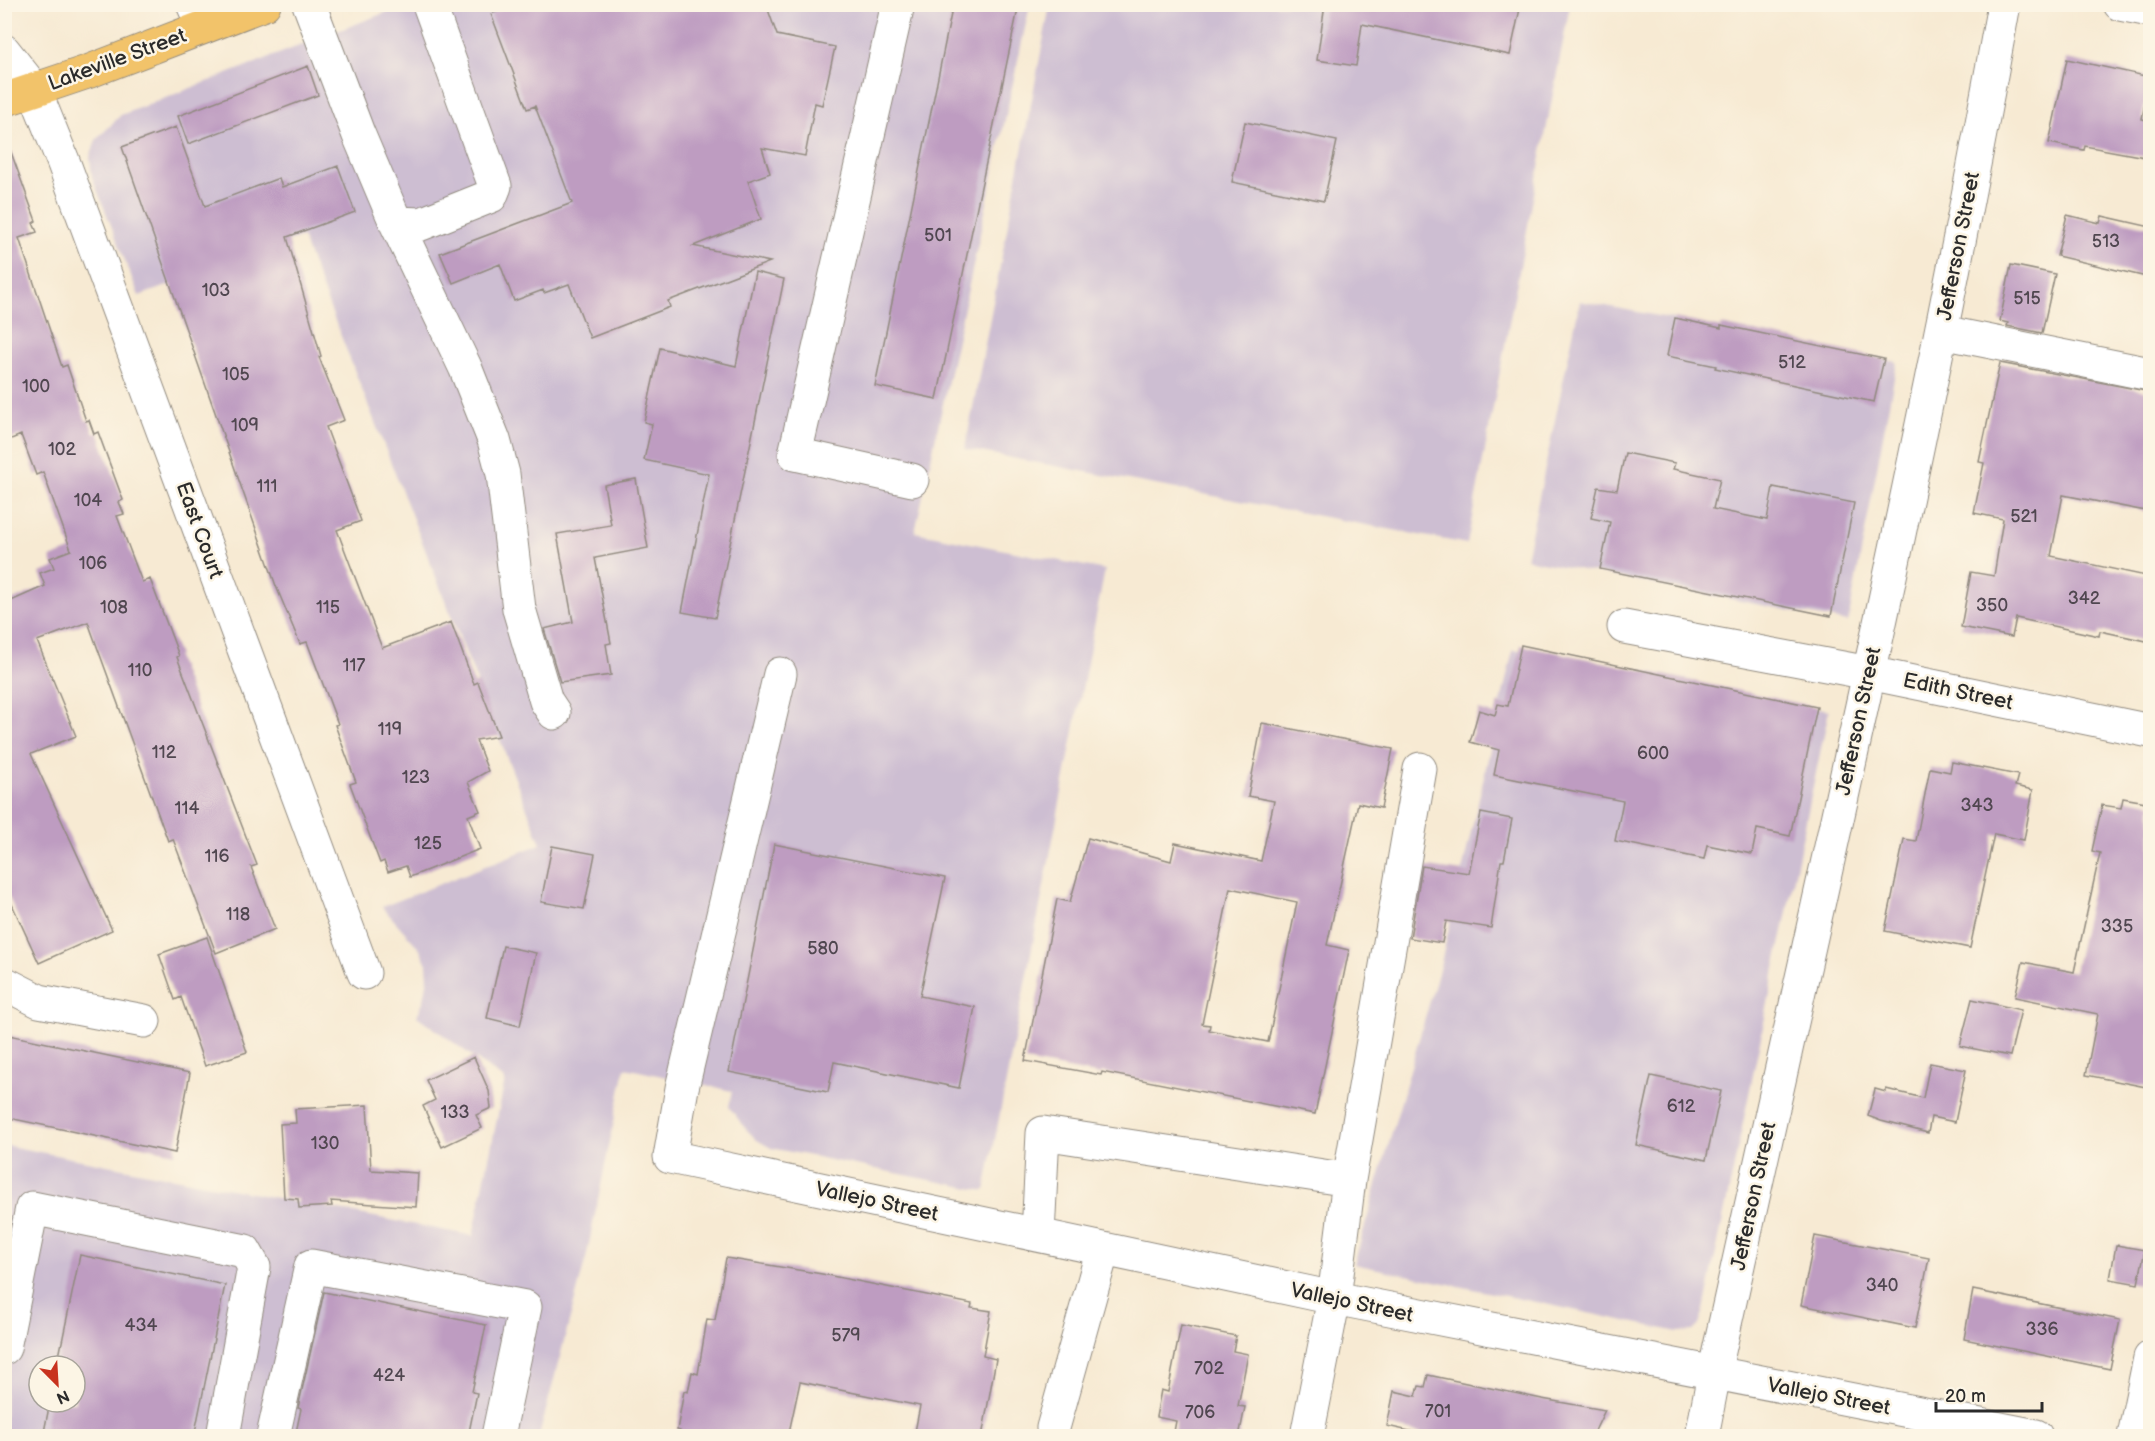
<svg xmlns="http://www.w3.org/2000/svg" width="2155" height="1441" font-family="'Balsamiq Sans',sans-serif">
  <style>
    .industrial { fill: #cdbed2; fill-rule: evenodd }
    .building { fill: #be9cc1; fill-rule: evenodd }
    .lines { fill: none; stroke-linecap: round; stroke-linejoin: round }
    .minor-casing { stroke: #918a7f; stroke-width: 35 }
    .major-casing { stroke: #918a7f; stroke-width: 35 }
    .minor { stroke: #fff; stroke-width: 33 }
    .major { stroke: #f2c36a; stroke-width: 33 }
    .labels { text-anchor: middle; stroke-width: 5; stroke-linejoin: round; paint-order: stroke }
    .number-label { font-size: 18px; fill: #504750 }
    .street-label { font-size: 21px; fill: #2b2b2b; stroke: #fcf5e5 }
  </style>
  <rect width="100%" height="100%" fill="#fcf5e5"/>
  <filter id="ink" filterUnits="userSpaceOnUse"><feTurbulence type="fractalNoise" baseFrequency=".0167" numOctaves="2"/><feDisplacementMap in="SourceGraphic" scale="12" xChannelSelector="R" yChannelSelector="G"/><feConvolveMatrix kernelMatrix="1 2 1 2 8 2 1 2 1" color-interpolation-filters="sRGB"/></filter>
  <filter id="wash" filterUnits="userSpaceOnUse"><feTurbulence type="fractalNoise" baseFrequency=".008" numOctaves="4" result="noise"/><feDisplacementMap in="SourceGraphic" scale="24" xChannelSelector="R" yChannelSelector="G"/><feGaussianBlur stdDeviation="1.35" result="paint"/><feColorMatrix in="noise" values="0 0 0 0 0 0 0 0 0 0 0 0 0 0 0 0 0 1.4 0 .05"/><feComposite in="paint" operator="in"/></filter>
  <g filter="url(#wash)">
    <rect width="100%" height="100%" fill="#f7ead3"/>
    <path class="industrial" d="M 405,5 L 1030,5 L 915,532 L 1105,570 L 985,1191 L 771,1148 L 757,1140 L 745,1128 L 729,1107 L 732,1091 L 625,1068 L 586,1258 L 539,1436 L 5,1436 L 4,1145 L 473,1236 L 505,1080 L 417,1016 L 424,1000 L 428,978 L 427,964 L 420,949 L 382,907 L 541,844 L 302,237 L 139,296 L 92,177 L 90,157 L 96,140 L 121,115 ZM 39,1366 L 75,1366 L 75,1402 L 39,1402 Z
      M 1050,5 L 1570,5 L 1467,544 L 965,449 Z
      M 1580,301 L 1897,362 L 1848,622 L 1526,559 Z
      M 1513,650 L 1829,710 L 1704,1310 L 1699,1325 L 1693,1331 L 1678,1332 L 1354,1264 L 1441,963 Z"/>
    <g id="blocks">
      <path class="building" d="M 516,4 L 766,4 L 777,35 L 835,47 L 822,105 L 815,103 L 805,156 L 762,148 L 770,173 L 748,181 L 761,219 L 693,246 L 770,262 L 668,301 L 670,307 L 590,338 L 569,284 L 544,293 L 543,290 L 514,301 L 500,264 L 453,283 L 440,253 L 572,203 L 535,106 L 527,109 L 491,14 Z
        M 953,4 L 1019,4 L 937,399 L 875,386 Z
        M 1325,4 L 1521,4 L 1510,55 L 1362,24 L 1356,66 L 1317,60 Z
        M 2067,59 L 2150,77 L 2142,119 L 2151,121 L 2145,157 L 2085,146 L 2084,150 L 2049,143 Z
        M 308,66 L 318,95 L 188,144 L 178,116 Z
        M 1245,122 L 1337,141 L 1324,201 L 1232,182 Z
        M 176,127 L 205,206 L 279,178 L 282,187 L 338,166 L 355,212 L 287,237 L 321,356 L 319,357 L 344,420 L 326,427 L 361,521 L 337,530 L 382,648 L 451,622 L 474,684 L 478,682 L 499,736 L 476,740 L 488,771 L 468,782 L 480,811 L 468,816 L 480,849 L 410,877 L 406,866 L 388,872 L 384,861 L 380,863 L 350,784 L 356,782 L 335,725 L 338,724 L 307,642 L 300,644 L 276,586 L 122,147 Z
        M 8,144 L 36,221 L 33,223 L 37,232 L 19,238 L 62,367 L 67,365 L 86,421 L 89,420 L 94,434 L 98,432 L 123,500 L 119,502 L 124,514 L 117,516 L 142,582 L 150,579 L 179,656 L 177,657 L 257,865 L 251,867 L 275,929 L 216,953 L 173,839 L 168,841 L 88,622 L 37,641 L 76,736 L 31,754 L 112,930 L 39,963 L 4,887 L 4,604 L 45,586 L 40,573 L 54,568 L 50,558 L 71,550 L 43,472 L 36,475 L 21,435 L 4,442 L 4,145 Z
        M 2067,215 L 2100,223 L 2102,216 L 2151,227 L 2151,278 L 2057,256 Z
        M 2011,265 L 2055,274 L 2042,333 L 2007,326 L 2008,323 L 2000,321 Z
        M 755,272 L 784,279 L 715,618 L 682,612 L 709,474 L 644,460 L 652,424 L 644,422 L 660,348 L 736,366 Z
        M 1675,318 L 1721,328 L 1721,325 L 1884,359 L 1874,402 L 1715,368 L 1716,366 L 1667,356 Z
        M 2000,363 L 2151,392 L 2151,512 L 2063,495 L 2051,556 L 2151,577 L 2151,642 L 2100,631 L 2099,636 L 2016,618 L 2012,637 L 1961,627 L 1971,572 L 1994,576 L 2003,519 L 1974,513 L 1984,463 L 1979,462 Z
        M 1625,453 L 1675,463 L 1673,469 L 1720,479 L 1713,509 L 1767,520 L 1773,487 L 1854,503 L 1831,616 L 1600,569 L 1610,522 L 1591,518 L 1598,487 L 1617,490 Z
        M 636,479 L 648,548 L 595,558 L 611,643 L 606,644 L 611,675 L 560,682 L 544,629 L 573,622 L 557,534 L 611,525 L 604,485 Z
        M 1521,645 L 1817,707 L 1790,836 L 1757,829 L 1752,854 L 1707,845 L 1704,859 L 1615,841 L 1623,801 L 1494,775 L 1499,750 L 1470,742 L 1479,710 L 1495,715 L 1498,704 L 1508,706 Z
        M 1262,723 L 1393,749 L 1381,808 L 1358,803 L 1327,945 L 1349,950 L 1315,1114 L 1102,1072 L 1101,1075 L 1025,1061 L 1057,899 L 1070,902 L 1088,838 L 1171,861 L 1175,843 L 1261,861 L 1274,801 L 1248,796 ZM 1230,888 L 1297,902 L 1268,1042 L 1209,1030 L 1210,1025 L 1202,1024 Z
        M 1952,762 L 2018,775 L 2015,786 L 2033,790 L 2024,840 L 1994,834 L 1970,948 L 1885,931 L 1904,839 L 1916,841 L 1930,768 L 1950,772 Z
        M 2123,798 L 2151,803 L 2151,1088 L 2086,1075 L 2098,1014 L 2015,997 L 2023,962 L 2074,972 L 2100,853 L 2092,851 L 2102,805 L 2121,808 Z
        M 1481,813 L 1512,819 L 1504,861 L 1501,861 L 1491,928 L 1446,921 L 1442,943 L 1410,938 L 1422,866 L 1469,873 Z
        M 774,844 L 945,878 L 920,996 L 975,1007 L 959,1088 L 834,1062 L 828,1092 L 729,1072 Z
        M 552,846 L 595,854 L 584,909 L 541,902 Z
        M 207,937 L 247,1052 L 205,1066 L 181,997 L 175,1000 L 159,954 Z
        M 503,946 L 536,953 L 520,1026 L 487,1018 Z
        M 1972,999 L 2021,1010 L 2010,1056 L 1960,1046 Z
        M 4,1034 L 190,1073 L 175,1153 L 4,1117 Z
        M 474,1057 L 489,1091 L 491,1108 L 476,1115 L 482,1128 L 442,1147 L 423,1106 L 435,1100 L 426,1080 Z
        M 1930,1063 L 1966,1070 L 1955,1122 L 1931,1117 L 1928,1133 L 1881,1121 L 1868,1116 L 1875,1089 L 1886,1092 L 1886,1089 L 1923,1098 Z
        M 1651,1076 L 1721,1091 L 1706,1160 L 1636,1145 Z
        M 367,1105 L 371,1170 L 418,1173 L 416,1207 L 331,1201 L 332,1206 L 299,1208 L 298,1199 L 284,1198 L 280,1124 L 296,1123 L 295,1109 Z
        M 1815,1236 L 1929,1258 L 1915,1328 L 1801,1305 Z
        M 2116,1245 L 2145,1250 L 2138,1284 L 2110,1279 Z
        M 80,1255 L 225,1285 L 194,1437 L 43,1437 L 50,1402 L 75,1402 L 75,1366 L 57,1366 Z
        M 726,1258 L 822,1274 L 972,1304 L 971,1308 L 991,1311 L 983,1356 L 996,1359 L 982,1437 L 914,1437 L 920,1406 L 800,1382 L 788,1437 L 679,1437 L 680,1431 L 677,1430 L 684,1391 L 688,1392 L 692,1372 L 698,1374 L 707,1319 L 715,1320 Z
        M 1973,1290 L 2120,1320 L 2110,1369 L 1964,1339 Z
        M 324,1292 L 486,1325 L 472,1392 L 477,1393 L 468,1437 L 295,1437 L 301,1409 L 298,1408 Z
        M 1181,1325 L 1236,1336 L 1233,1351 L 1248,1354 L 1238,1406 L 1245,1407 L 1239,1437 L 1173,1437 L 1176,1421 L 1156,1417 L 1161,1390 L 1168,1392 Z
        M 1428,1375 L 1542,1399 L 1605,1410 L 1592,1437 L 1436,1437 L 1387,1426 L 1394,1391 L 1416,1396 L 1419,1386 L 1425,1387 Z"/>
    </g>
  </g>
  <g filter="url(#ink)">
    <use href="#blocks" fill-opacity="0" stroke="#918a7f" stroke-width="1.5"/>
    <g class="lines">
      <defs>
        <path id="minor" d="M 193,4 L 203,27
          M 309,4 L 358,133 L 396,223 L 421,224 L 491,196 L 495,186 L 429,4
          M 898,4 L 795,454 L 912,480
          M 2120,4 L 2150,10
          M 4,51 L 34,89 L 63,161 L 364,973
          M 396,223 L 465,367 L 494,440 L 503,474 L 519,609 L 546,701 L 554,713
          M 1942,332 L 2150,374
          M 1624,627 L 1869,673 L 2150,731
          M 780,674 L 682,1088 L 670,1157 L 1334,1298 L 2036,1436
          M 4,983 L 39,1001 L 144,1021
          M 1038,1235 L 1043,1133 L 1349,1180 L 1420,769
          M 4,1348 L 32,1208 L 245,1251 L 254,1267 L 223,1436
          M 1053,1428 L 1103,1249
          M 273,1436 L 311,1266 L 525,1307 L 498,1436
          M 1307,1436 L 1334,1298 L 1349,1180
          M 1702,1436 L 1714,1374 C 1814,918 1921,464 2004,4
          M 2134,1436 L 2150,1358"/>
        <path id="major" d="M 4,100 L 90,71 L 264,4"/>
      </defs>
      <use href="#minor" class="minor-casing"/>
      <use href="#major" class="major-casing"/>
      <use href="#minor" class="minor"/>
      <use href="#major" class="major"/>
    </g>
  </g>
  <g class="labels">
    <g class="number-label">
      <text x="938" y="241">501</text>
      <text x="2106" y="247">513</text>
      <text x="216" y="296">103</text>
      <text x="2027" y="304">515</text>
      <text x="1792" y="368">512</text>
      <text x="236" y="380">105</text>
      <text x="36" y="392">100</text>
      <text x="245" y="431">109</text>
      <text x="62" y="455">102</text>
      <text x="267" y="492">111</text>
      <text x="88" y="506">104</text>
      <text x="2024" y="522">521</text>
      <text x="93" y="569">106</text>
      <text x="2084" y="604">342</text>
      <text x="1992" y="611">350</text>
      <text x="114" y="613">108</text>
      <text x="328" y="613">115</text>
      <text x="354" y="671">117</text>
      <text x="140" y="676">110</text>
      <text x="390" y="735">119</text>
      <text x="164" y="758">112</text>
      <text x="1653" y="759">600</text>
      <text x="416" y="783">123</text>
      <text x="1977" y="811">343</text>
      <text x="187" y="814">114</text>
      <text x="428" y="849">125</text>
      <text x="217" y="862">116</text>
      <text x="238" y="920">118</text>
      <text x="2117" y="932">335</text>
      <text x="823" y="954">580</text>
      <text x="1681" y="1112">612</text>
      <text x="455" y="1118">133</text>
      <text x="325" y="1149">130</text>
      <text x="1882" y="1291">340</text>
      <text x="141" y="1331">434</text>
      <text x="2042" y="1335">336</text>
      <text x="846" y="1341">579</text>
      <text x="1209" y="1374">702</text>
      <text x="389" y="1381">424</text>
      <text x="1438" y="1417">701</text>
      <text x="1200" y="1418">706</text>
    </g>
    <g class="street-label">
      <text transform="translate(117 59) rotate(-20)" y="7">Lakeville Street</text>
      <text transform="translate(1958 246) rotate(-79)" y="7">Jefferson Street</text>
      <text transform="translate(200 530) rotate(70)" y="7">East Court</text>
      <text transform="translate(1958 691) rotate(12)" y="7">Edith Street</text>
      <text transform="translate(1858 721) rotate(-78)" y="7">Jefferson Street</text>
      <text transform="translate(1753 1196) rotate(-78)" y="7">Jefferson Street</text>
      <text transform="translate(877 1201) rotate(12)" y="7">Vallejo Street</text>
      <text transform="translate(1352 1302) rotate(12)" y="7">Vallejo Street</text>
      <text transform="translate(1829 1396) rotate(11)" y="7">Vallejo Street</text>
    </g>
  </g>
  <rect width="2155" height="1441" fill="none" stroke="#fcf5e5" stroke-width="24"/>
  <g transform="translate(57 1384) rotate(156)"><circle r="28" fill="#fcf5e5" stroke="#a8a49b" stroke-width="1.5"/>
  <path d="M0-4.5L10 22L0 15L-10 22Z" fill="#c8321e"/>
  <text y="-9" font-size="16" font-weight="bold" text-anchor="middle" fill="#2b2b2b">N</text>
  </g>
  <path d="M1936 1402v9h106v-9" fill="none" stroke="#2b2b2b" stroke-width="3"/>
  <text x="1945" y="1402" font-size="18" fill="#2b2b2b" stroke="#fcf5e5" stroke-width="4.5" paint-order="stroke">20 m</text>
</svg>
